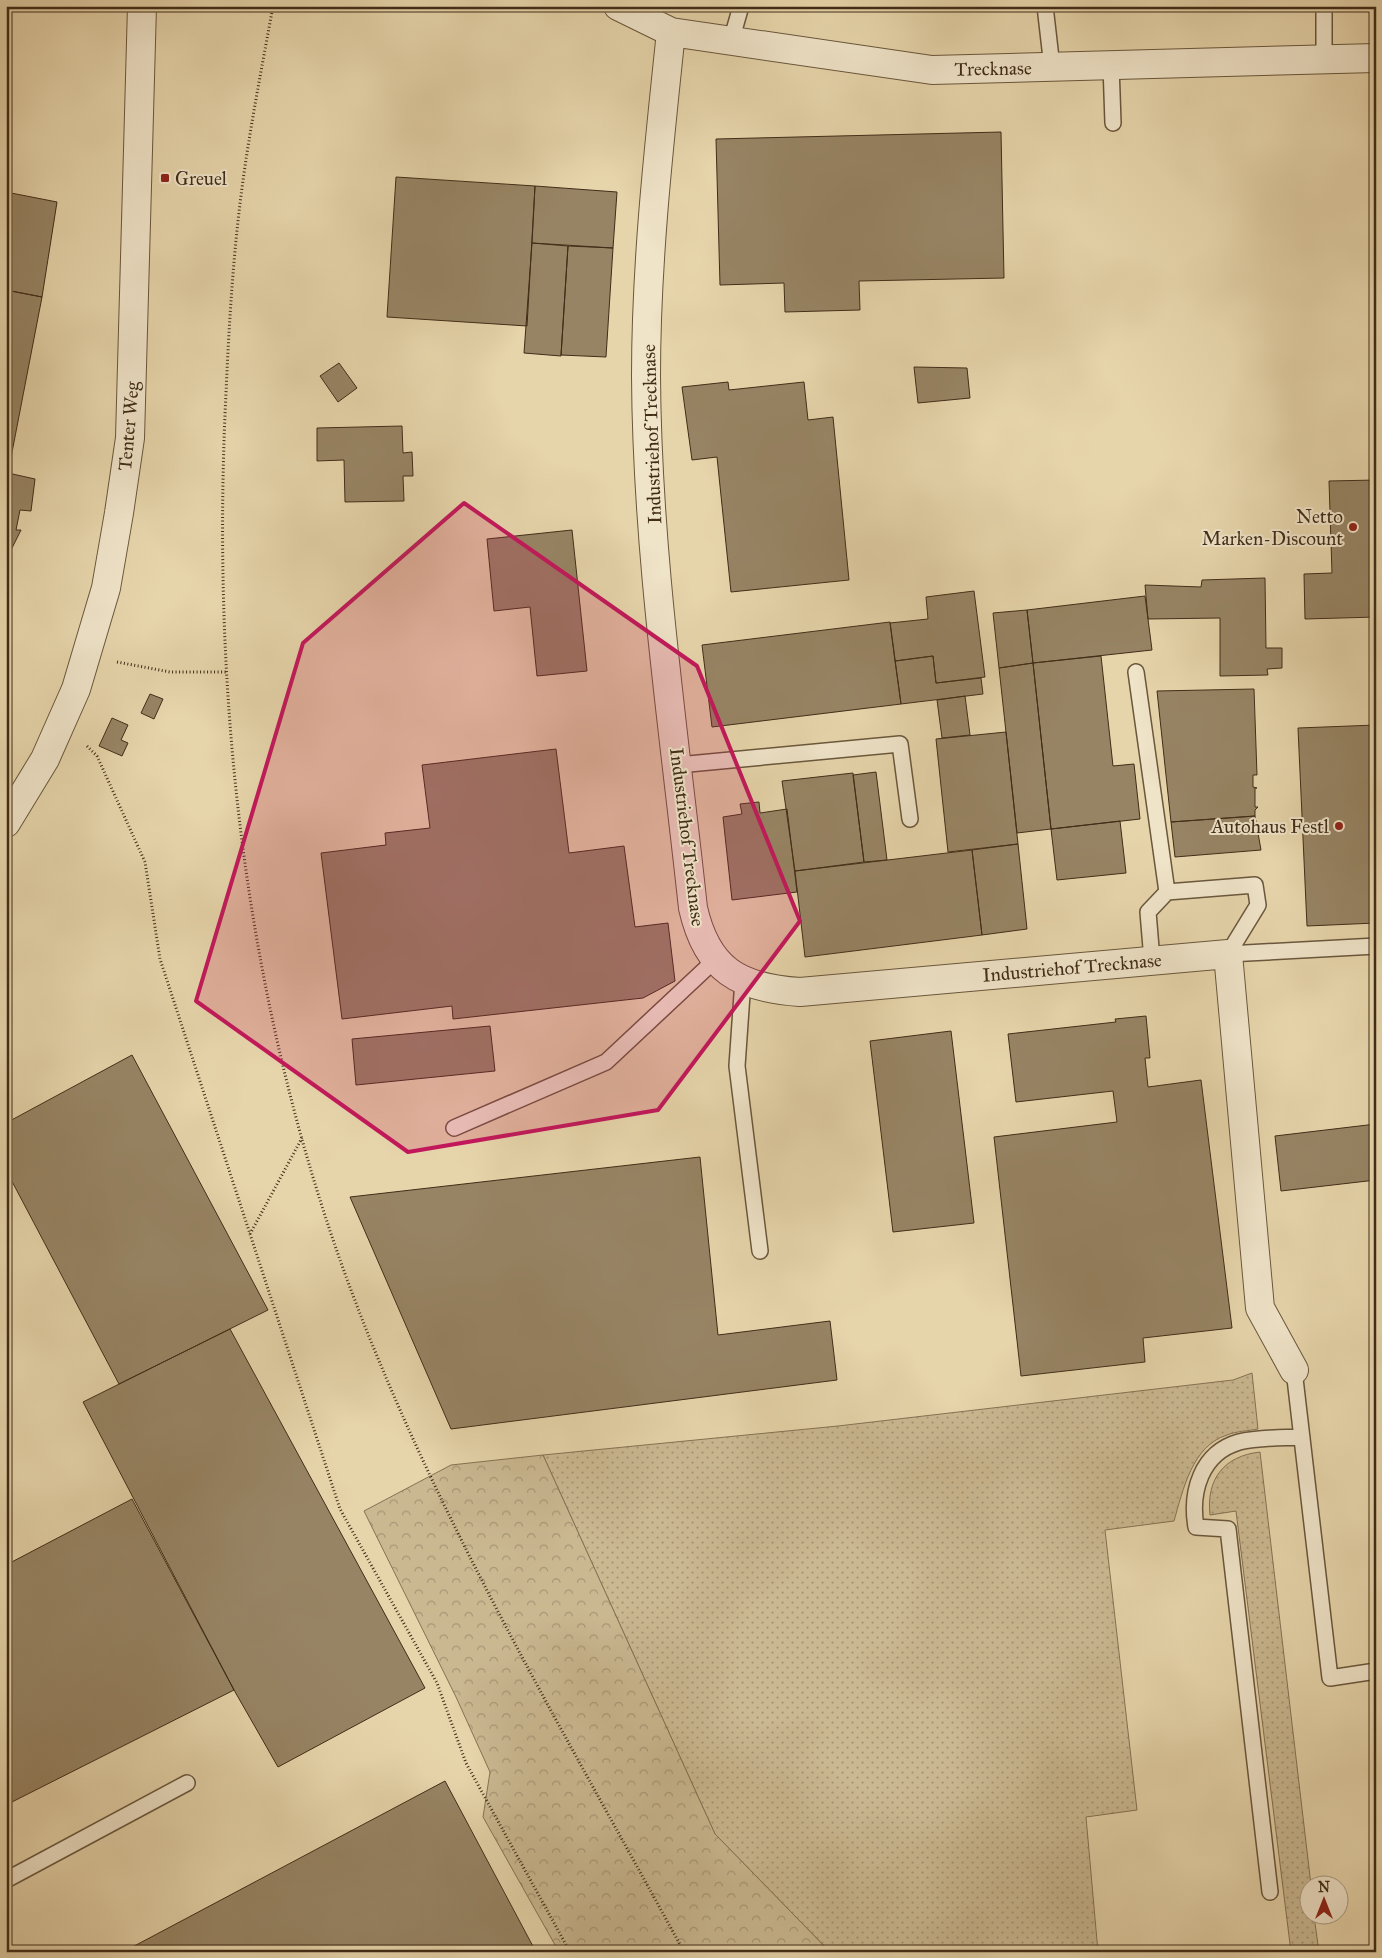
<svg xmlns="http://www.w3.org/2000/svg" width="1382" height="1958" font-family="'IM FELL Great Primer',serif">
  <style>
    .grass { fill: url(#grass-dots); stroke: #867254 }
    .forest { fill: url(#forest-crowns); stroke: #867254 }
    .building { fill: #978464; stroke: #412d18 }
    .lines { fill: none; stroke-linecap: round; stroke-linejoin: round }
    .service-casing { stroke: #6a573c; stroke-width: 18 }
    .minor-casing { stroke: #6a573c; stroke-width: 30 }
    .path { stroke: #412d18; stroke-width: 3; stroke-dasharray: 1 2.5; stroke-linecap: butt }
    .service { stroke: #efe3c8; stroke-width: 15 }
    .minor { stroke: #efe3c8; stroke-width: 28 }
    .marked { fill: #c2185b; fill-opacity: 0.2; stroke: #c2185b; stroke-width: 4; stroke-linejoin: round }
    .poi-dot { fill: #8f2418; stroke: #efe3c8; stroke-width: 2 }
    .labels { text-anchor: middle; stroke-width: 4; stroke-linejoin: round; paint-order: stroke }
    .street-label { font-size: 19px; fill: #412d18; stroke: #efe3c8 }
    .poi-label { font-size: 19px; fill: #412d18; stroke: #efe3c8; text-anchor: end }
  </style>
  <defs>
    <pattern id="grass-dots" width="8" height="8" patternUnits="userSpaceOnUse" patternTransform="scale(1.25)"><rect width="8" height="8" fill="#cab891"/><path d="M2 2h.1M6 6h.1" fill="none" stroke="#a69675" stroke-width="1.8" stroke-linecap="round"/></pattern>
    <pattern id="forest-crowns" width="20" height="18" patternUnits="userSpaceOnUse" patternTransform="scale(1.25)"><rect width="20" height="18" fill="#cab891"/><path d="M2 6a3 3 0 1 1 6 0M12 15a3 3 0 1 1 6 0" fill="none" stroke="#a69675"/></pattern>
  </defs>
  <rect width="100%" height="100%" fill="#e6d4aa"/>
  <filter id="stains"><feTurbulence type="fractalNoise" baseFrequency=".004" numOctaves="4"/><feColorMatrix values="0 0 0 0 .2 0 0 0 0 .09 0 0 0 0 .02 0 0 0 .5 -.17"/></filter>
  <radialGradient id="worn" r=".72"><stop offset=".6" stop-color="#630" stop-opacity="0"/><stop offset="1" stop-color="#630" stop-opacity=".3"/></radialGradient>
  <path class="grass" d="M 1252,1373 L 1258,1429 C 1248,1431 1237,1431 1227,1435 C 1192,1446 1183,1490 1174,1521 L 1105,1530 L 1137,1810 L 1086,1817 L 1098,1952 L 830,1952 L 715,1834 L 543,1455 L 838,1426 L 1233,1380 Z
    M 1260,1452 L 1311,1885 L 1310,1916 L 1314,1916 L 1319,1952 L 1291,1952 L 1236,1511 L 1210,1515 C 1206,1479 1224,1456 1260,1452 Z"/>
  <path class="forest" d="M 543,1455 L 715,1834 L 830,1952 L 559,1952 L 483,1817 L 490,1772 L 456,1697 L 364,1511 L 451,1465 Z"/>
  <path class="building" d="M 1001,132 L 1004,278 L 859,281 L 860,310 L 785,312 L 784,283 L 720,285 L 716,139 Z
    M 396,177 L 535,186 L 527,326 L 387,317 Z
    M 535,186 L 617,192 L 613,248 L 532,243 Z
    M 6,192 L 57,202 L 42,297 L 6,290 Z
    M 532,243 L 568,246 L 561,356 L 524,353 Z
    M 568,246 L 613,248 L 606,357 L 561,355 Z
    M 6,290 L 42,297 L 8,473 L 35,479 L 31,511 L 20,510 L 16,530 L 21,530 L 6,560 Z
    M 339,363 L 357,388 L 338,402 L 320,376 Z
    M 914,367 L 967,368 L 970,398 L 918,403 Z
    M 728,382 L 729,390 L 804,382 L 808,420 L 833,417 L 849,580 L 731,592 L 717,457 L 692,460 L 682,387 Z
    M 402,426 L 403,453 L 412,452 L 413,476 L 403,476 L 404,501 L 345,502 L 344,460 L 317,461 L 317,428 Z
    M 1376,480 L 1376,617 L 1305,619 L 1304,574 L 1332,573 L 1329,481 Z
    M 572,530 L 587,671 L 537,676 L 530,607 L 494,611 L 487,539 Z
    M 1265,578 L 1266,648 L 1282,648 L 1282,668 L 1267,669 L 1268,675 L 1220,676 L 1220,618 L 1148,619 L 1145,585 L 1201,587 L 1202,580 Z
    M 974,591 L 985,677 L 936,683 L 933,656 L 895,661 L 890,623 L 928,619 L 926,597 Z
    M 1145,596 L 1152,650 L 1033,663 L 1027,610 Z
    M 1027,610 L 1033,663 L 999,668 L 993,613 Z
    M 890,622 L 901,704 L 712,727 L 702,645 Z
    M 933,656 L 936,683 L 981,678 L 983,694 L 901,704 L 895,661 Z
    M 1101,656 L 1113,766 L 1134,764 L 1140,819 L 1051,829 L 1033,663 Z
    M 1033,663 L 1051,829 L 1017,833 L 999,668 Z
    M 1254,689 L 1257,775 L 1253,775 L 1253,787 L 1257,788 L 1255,788 L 1255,807 L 1258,807 L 1255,810 L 1255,816 L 1171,822 L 1157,691 Z
    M 150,694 L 163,699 L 154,719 L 141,713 Z
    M 965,696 L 970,735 L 942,738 L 937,700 Z
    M 112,718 L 128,725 L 121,740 L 128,743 L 122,756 L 99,746 Z
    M 1376,725 L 1376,923 L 1307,926 L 1298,728 Z
    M 1006,732 L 1018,844 L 948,852 L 936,739 Z
    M 556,749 L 569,853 L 624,846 L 635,927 L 668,923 L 675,981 L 643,998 L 453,1019 L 452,1006 L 342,1019 L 321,853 L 386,845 L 385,833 L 430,828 L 422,765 Z
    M 876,772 L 887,860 L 864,862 L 853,775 Z
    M 853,773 L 864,862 L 795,871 L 782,781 Z
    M 759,802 L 760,813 L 787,809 L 797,892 L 732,900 L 723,817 L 742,814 L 740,804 Z
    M 1255,816 L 1261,850 L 1175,857 L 1171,822 Z
    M 1120,821 L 1126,873 L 1057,880 L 1051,829 Z
    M 1018,844 L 1027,929 L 982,935 L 972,850 Z
    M 972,850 L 982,935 L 805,957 L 795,871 Z
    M 1146,1016 L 1150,1058 L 1145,1058 L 1148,1087 L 1201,1080 L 1232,1328 L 1143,1338 L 1145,1362 L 1021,1376 L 994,1137 L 1117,1122 L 1113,1091 L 1016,1102 L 1008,1034 L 1116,1022 L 1115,1019 Z
    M 490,1026 L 495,1071 L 356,1085 L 352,1039 Z
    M 951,1031 L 974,1223 L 893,1232 L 870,1041 Z
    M 132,1055 L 268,1310 L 119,1384 L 6,1170 L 6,1123 Z
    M 1376,1124 L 1376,1180 L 1281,1191 L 1275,1136 Z
    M 700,1157 L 718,1335 L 830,1321 L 837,1380 L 451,1429 L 350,1197 Z
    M 230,1329 L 425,1688 L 278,1767 L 234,1690 L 83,1402 Z
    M 132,1499 L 234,1690 L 6,1805 L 6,1565 Z
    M 445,1781 L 536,1952 L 123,1952 Z"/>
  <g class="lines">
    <defs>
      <path id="service" d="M 1045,6 L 1052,67
        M 731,41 L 741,6
        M 1324,59 L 1324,6
        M 1111,65 L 1113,123
        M 1136,672 L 1167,892 L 1255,885 L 1258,905 L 1228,954
        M 678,765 L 900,744 L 910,819
        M 1228,954 L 1376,946
        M 1152,960 L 1148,912 L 1167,892
        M 743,980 L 737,1066 L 760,1251
        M 454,1128 L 606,1062 L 715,960
        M 1294,1370 L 1330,1678 L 1376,1671
        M 6,1880 L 187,1783
        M 1270,1892 L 1228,1529 L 1196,1527 C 1190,1492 1201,1453 1239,1442 C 1259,1437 1282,1438 1302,1437"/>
      <path id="minor" d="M 618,6 L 671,32 L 932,70 L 1376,58
        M 671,32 C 659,146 646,261 646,376 C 647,553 674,731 693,908 C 707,970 739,988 800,992 L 1228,954 L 1260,1308 L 1294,1370
        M 6,823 L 45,759 L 76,689 L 106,588 L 119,513 L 130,438 L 142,6"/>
    </defs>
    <use href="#service" class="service-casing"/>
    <use href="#minor" class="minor-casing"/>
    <path class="path" d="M 273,6 C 262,67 250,127 242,188 C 233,256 229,325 226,393 C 211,693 244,999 348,1282 C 435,1517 565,1733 684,1952
      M 117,662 L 170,672 L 226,672
      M 87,746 L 97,756 L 145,862 L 160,959 L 340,1509 L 437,1683 L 466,1763 L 570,1952
      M 250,1234 L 302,1138"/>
    <use href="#service" class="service"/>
    <use href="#minor" class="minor"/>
  </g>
  <path class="marked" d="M 464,503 L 697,666 L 800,921 L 658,1110 L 408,1152 L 196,1001 L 303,643 Z"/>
  <g class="poi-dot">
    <rect x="160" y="173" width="10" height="10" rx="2.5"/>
    <circle cx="1353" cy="527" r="5"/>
    <circle cx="1339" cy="826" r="5"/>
  </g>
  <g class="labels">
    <g class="street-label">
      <text transform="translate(993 68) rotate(-1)" y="7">Trecknase</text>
      <text transform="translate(128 426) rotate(-85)" y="7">Tenter Weg</text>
      <text transform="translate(651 434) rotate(-92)" y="7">Industriehof Trecknase</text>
      <text transform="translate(688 837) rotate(83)" y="7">Industriehof Trecknase</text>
      <text transform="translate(1072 967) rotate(-5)" y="7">Industriehof Trecknase</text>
    </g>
    <g class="poi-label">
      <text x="175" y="185" text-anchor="start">Greuel</text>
      <text x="1343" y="523">Netto<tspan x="1343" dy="22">Marken-Discount</tspan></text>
      <text x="1329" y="833">Autohaus Festl</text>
    </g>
  </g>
  <rect width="1382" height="1958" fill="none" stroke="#e6d4aa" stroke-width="25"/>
  <rect x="8" y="8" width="1367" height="1943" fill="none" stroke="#412d18" stroke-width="2.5"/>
  <rect x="12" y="12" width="1357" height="1933" fill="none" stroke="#412d18"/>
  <g transform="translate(1324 1900)"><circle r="24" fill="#efe3c8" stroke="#a99a82"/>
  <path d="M0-4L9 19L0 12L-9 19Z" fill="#8f2418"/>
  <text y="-8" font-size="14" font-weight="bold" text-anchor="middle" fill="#412d18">N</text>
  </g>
  <rect width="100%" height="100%" filter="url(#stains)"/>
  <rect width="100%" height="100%" fill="url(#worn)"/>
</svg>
